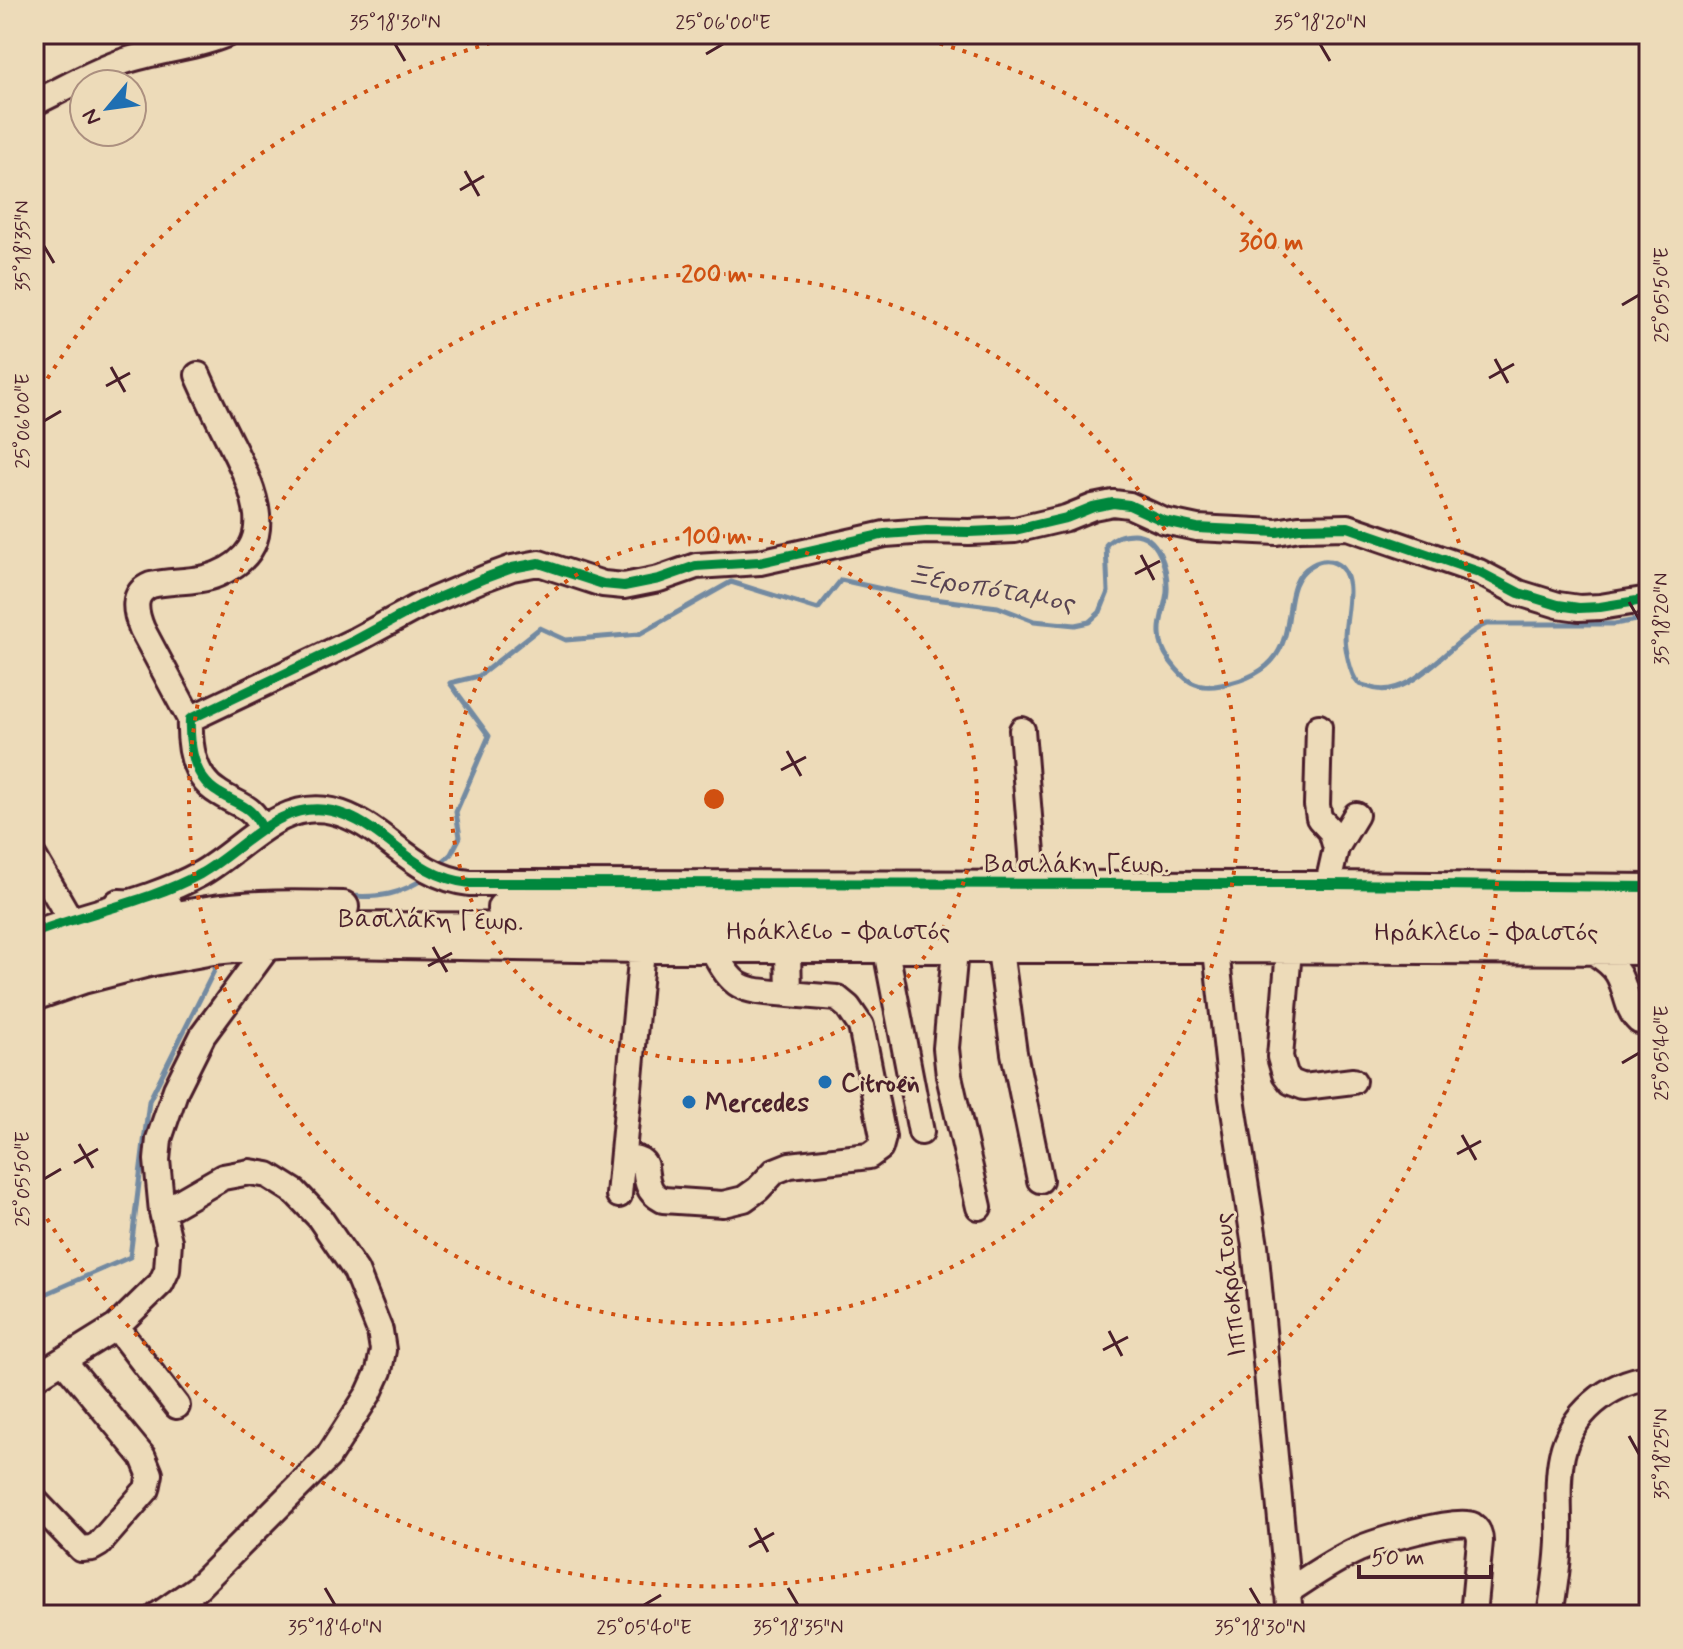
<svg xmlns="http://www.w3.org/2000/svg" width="1683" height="1649" font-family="Mynerve,sans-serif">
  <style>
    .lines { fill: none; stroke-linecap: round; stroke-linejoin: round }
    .stream { stroke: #738aa1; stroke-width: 5 }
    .minor-casing { stroke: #4a1f2b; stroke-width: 30 }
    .major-casing { stroke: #4a1f2b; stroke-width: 36 }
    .minor { stroke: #eddbb9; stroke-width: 24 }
    .major { stroke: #eddbb9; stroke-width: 30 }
    .cycleway-casing { stroke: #eddbb9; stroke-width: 15 }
    .cycleway { stroke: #00873e; stroke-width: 10 }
    .ticks { fill: none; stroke: #4a1f2b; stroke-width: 3 }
    .ring { fill: none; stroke: #d05011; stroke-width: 4; stroke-dasharray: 4 8 }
    .poi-dot { fill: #1f6fb2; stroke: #eddbb9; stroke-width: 3 }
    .labels { text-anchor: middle; stroke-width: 6; stroke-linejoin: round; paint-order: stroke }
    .street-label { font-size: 26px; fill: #4a1f2b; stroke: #eddbb9 }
    .poi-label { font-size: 26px; font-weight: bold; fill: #4a1f2b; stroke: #eddbb9; text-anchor: start }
    .water-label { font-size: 28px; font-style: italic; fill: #584352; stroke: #eddbb9 }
    .centre { fill: #d05011; stroke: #eddbb9; stroke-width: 4 }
    .ring-label { font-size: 24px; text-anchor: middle; font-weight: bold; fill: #d05011; stroke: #eddbb9; stroke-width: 6; stroke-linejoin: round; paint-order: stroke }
    .neatline { fill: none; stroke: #4a1f2b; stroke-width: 3 }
    .ticks-label { font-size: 20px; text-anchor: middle; fill: #4a1f2b }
  </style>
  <rect width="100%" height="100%" fill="#eddbb9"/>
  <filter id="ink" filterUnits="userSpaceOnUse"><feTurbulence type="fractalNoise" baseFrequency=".0125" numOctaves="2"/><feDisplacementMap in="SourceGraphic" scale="16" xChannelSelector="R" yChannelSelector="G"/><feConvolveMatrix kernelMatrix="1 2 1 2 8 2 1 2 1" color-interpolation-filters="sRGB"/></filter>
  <g filter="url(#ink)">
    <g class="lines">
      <path class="stream" d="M 439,865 L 451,854 L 460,837 L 456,812 L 489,736 L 450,683 L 479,676 L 540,628 L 566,640 L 639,634 L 731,582 L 818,609 L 841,580 L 918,597 L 998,607 L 1034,621 L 1075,625 L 1089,622 L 1100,612 L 1108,592 L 1106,545 C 1113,537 1123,534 1133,534 C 1159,534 1168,570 1167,591 C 1166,605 1159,619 1160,633 C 1160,643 1164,653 1170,661 C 1185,681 1195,690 1221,685 C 1320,667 1267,590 1312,565 C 1319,561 1327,559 1335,563 C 1359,574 1345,616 1345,636 C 1345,647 1350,675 1358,683 C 1361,685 1366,686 1369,687 C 1411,704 1452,637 1487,624 L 1614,624 L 1649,618
        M 349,896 C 380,898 400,895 426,877
        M 34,1299 L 130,1257 L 149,1101 L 219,961"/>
      <defs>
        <path id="minor" d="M 34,103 C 64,89 93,71 125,61 C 158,50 194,48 227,34
          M 190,719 L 142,629 C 135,612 131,593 151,585 C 172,580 198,583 218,574 C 283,546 253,488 230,442 C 219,420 208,398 198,375
          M 1319,727 L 1317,805 L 1319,818 L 1331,831 L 1336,848 L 1328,884
          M 1022,730 L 1032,853 L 1033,885
          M 262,829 C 252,805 239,806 219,793 C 193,778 189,746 190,719 L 356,640 L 421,605 L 485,578 L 512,568 L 539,563 L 603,584 L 624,586 L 659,579 L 696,566 L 760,562 L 885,534 L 927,531 L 969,532 L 1015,530 L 1066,518 L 1093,507 L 1113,503 L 1129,505 L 1164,521 L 1197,528 L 1277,532 L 1299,528 L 1348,527 L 1479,572 L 1519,593 L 1558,605 L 1579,608 L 1600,607 L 1649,599
          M 1336,848 L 1356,815
          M 34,857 L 70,919
          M 34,933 C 88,912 149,902 200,874 C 242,851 279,799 332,811 C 385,823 410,877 470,883 L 1328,884 L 1649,887
          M 713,950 C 735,993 744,990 789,994
          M 886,950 L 921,1132
          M 955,950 L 946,1048 L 949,1076 L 979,1207
          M 1000,950 L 1014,1053 L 1040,1180
          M 1216,950 L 1232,1098 L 1255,1246 L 1290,1615
          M 1289,950 L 1280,1057 L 1285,1074 L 1291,1082 L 1304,1087 L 1353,1081
          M 1594,952 C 1603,958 1613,965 1618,974 C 1627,989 1626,1009 1639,1021 L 1649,1020
          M 34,998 L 83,981 L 153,963 L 213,952 L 279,946 L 339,945 L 642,950 L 1216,950 L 1649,952
          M 623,1156 C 654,1160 641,1167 649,1186 C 651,1193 657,1197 663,1200 L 723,1204 L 744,1199 L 758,1189 L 775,1171 L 790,1165 L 869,1156 L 880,1148 L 883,1137 L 861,1026 L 848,1007 L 837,998 L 789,994 L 788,950
          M 619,1195 L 642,950
          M 34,1378 L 116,1327
          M 177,1406 L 116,1327 L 161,1283 L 167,1270 L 169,1241 L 162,1212 L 157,1160 L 159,1139 L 176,1089 L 203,1035 L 267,948
          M 34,1500 L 81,1549 L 92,1548 L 99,1544 L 147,1489 L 150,1474 L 143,1457 L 63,1360
          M 1287,1592 C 1310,1577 1332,1561 1357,1550 C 1374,1542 1457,1517 1472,1525 C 1478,1529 1480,1535 1480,1541 L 1473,1615
          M 158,1615 L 197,1588 L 328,1457 L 369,1393 L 379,1371 L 383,1350 L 380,1331 L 356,1271 L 319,1217 L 295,1192 L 268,1175 L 250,1172 L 223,1177 L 162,1212
          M 1550,1615 C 1554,1591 1558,1566 1559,1541 C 1560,1513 1556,1483 1562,1455 C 1571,1414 1608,1383 1649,1378"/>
        <path id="major" d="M 119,905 L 167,907
          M 503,908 L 1649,910
          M 34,958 C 90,937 147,921 207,912 C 252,905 298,906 343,907
          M 34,981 L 149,944 L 212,933 L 276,928 L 1649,931"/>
      </defs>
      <use href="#minor" class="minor-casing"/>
      <use href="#major" class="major-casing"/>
      <use href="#minor" class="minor"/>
      <use href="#major" class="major"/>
      <defs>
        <path id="cycleway" d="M 262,829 C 252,805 239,806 219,793 C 193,778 189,746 190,719 L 356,640 L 421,605 L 485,578 L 512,568 L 539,563 L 603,584 L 624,586 L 659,579 L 696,566 L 760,562 L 885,534 L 927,531 L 969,532 L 1015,530 L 1066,518 L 1093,507 L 1113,503 L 1129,505 L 1164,521 L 1197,528 L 1277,532 L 1299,528 L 1348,527 L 1479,572 L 1519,593 L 1558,605 L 1579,608 L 1600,607 L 1649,599
          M 34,933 C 88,912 149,902 200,874 C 242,851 279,799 332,811 C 385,823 410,877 470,883 L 1328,884 L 1649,887"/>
      </defs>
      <use href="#cycleway" class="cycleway-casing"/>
      <use href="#cycleway" class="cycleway"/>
    </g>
  </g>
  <path class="ticks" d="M 395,44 L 405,61M 1320,44 L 1330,61M 706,54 L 723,44M 465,171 L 479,196M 460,190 L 484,176M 44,246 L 54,263M 1622,305 L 1639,295M 1495,359 L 1508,383M 111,367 L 125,392M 1489,378 L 1514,364M 106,386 L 130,373M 44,421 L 61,411M 1141,555 L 1154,580M 1135,574 L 1160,561M 1629,602 L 1639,619M 787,751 L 801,776M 781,770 L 806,757M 433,947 L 447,972M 428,966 L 452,953M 1622,1063 L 1639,1053M 1462,1135 L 1476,1160M 79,1144 L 93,1168M 1457,1154 L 1481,1141M 74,1163 L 98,1149M 44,1179 L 61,1169M 1109,1331 L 1122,1356M 1103,1350 L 1128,1337M 1629,1436 L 1639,1454M 755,1528 L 768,1552M 749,1547 L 774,1533M 325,1588 L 335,1605M 788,1588 L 798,1605M 1250,1588 L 1260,1605M 644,1605 L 661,1595"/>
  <g class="ring">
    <circle cx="714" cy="799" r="263"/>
    <circle cx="714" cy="799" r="525"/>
    <path d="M35 399A788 788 0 0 1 523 34M905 34A788 788 0 1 1 35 1199"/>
  </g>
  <g class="poi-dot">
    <circle cx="825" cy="1082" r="8"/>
    <circle cx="689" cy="1102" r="8"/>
  </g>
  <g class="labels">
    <g class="street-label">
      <text x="1077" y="872">Βασιλάκη Γεωρ.</text>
      <text transform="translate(431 919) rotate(1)" y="9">Βασιλάκη Γεωρ.</text>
      <text x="838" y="939">Ηράκλειο - Φαιστός</text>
      <text x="1486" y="940">Ηράκλειο - Φαιστός</text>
      <text transform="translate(1229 1285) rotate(-96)" y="9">Ιπποκράτους</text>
    </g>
    <g class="poi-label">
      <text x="841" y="1091">Citroën</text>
      <text x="705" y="1111">Mercedes</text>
    </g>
    <g class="water-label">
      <text transform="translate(991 587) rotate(10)" y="10">Ξεροπόταμος</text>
    </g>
  </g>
  <circle cx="714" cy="799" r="12" class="centre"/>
  <g class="ring-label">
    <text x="1271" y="250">300 m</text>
    <text x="714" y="282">200 m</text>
    <text x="714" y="544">100 m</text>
  </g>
  <rect width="1683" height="1649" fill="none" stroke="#eddbb9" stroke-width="88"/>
  <g transform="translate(108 108) rotate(241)"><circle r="38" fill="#eddbb9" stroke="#ac9080" stroke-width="2"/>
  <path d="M0-6L14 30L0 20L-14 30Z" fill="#1f6fb2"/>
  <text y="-12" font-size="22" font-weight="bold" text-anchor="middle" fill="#4a1f2b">N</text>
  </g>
  <path d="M1359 1565v12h132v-12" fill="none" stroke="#4a1f2b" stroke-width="4"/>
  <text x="1371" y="1565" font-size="24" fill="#4a1f2b" stroke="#eddbb9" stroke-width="6" paint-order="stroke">50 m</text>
  <rect x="44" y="44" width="1595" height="1561" class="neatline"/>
  <g class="ticks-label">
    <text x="395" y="29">35°18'30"N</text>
    <text x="723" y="29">25°06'00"E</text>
    <text x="1320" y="29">35°18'20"N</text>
    <text transform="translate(22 246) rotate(-90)" y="7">35°18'35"N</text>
    <text transform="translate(1661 295) rotate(-90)" y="7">25°05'50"E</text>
    <text transform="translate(22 421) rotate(-90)" y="7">25°06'00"E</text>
    <text transform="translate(1661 619) rotate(-90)" y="7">35°18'20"N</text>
    <text transform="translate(1661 1053) rotate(-90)" y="7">25°05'40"E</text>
    <text transform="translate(22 1179) rotate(-90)" y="7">25°05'50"E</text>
    <text transform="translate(1661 1454) rotate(-90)" y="7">35°18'25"N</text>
    <text x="335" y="1634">35°18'40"N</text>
    <text x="644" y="1634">25°05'40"E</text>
    <text x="798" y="1634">35°18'35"N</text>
    <text x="1260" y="1634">35°18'30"N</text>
  </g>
</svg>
